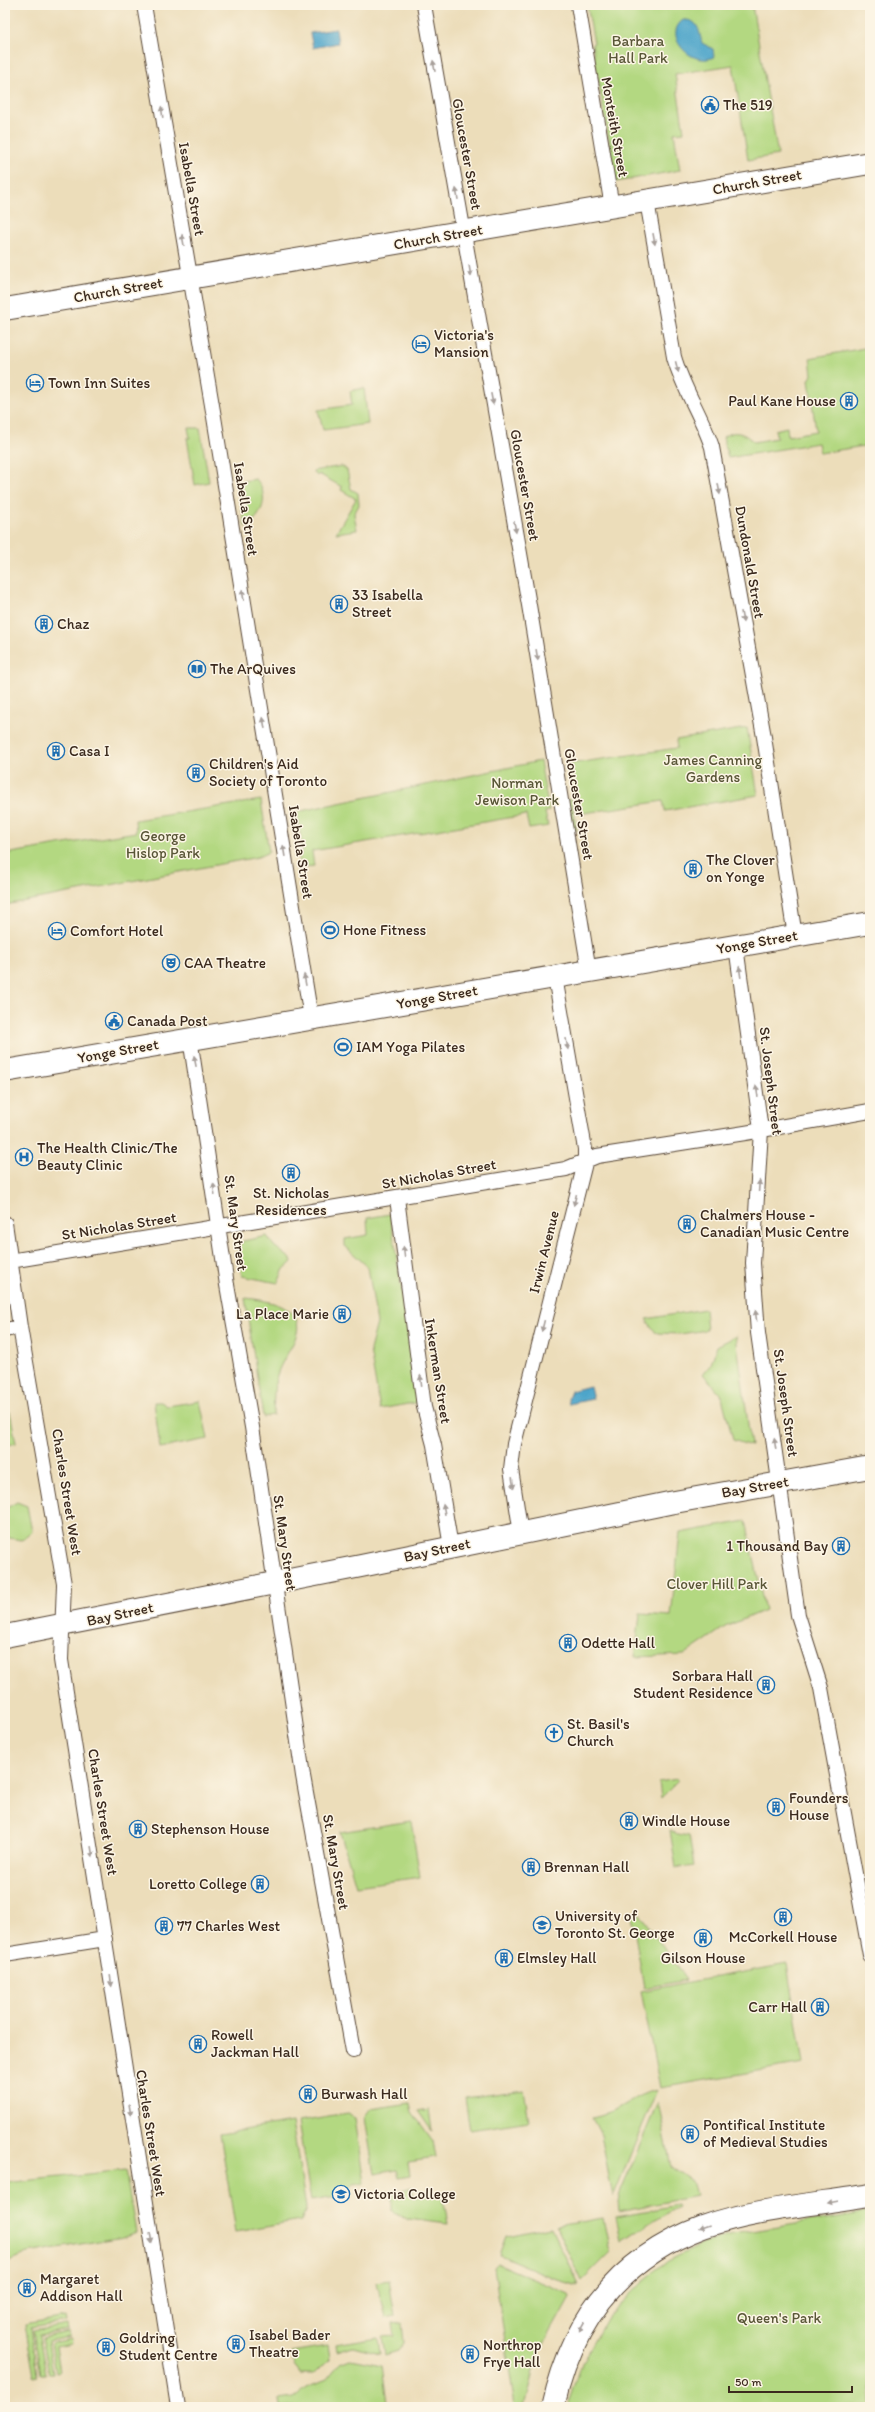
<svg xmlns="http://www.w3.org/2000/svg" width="875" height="2412" font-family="Itim,sans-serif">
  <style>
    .green { fill: #b3d881; stroke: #778150 }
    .water { fill: #4ea5ca; stroke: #446874 }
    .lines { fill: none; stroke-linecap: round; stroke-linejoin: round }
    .minor-casing { stroke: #564535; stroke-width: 16 }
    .primary-casing { stroke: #564535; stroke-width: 24 }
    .minor { stroke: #fff; stroke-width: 14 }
    .primary { stroke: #fff; stroke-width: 22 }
    .oneway { fill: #a79f9a }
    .labels { text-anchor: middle; stroke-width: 3; stroke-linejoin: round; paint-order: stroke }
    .park-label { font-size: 15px; fill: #595637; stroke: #fcf5e5 }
    .poi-label { font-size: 15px; fill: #3b2a1e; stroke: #fcf5e5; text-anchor: start }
    .street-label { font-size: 15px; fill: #3b2a1e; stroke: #fcf5e5 }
  </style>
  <rect width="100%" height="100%" fill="#fcf5e5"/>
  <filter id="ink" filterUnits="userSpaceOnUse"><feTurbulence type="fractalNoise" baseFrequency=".025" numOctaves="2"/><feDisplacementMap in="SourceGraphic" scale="8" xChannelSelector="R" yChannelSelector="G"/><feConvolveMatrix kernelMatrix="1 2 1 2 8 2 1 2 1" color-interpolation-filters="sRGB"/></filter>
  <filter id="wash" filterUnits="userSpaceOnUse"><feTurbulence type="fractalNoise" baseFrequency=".012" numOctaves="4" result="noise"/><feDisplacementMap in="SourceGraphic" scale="16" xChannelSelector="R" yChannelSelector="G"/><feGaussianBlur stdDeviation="0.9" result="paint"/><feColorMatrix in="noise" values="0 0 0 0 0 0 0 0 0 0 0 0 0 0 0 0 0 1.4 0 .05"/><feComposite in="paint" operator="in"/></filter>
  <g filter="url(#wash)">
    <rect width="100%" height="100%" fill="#ecddba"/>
    <path class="green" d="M 587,5 L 752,5 L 778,155 L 748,160 L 733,65 L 675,74 L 684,132 L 674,133 L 680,170 L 616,182 L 592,44 L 594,43 Z
      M 870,347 L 870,445 L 820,453 L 818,443 L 728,458 L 723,437 C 735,429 744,433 754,442 L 777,438 L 775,430 L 787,427 L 788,436 L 816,431 L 809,380 L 812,375 L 810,358 Z
      M 364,388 L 368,424 L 323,430 L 318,410 L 352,405 L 350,391 Z
      M 188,428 L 200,428 L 209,482 L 195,485 L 187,438 L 190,438 Z
      M 342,466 L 347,470 L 351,489 L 358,493 L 359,505 L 354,514 L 357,530 L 336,533 L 356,499 L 341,490 L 342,487 L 319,474 L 317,476 L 313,471 Z
      M 256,479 C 270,496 263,517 245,527 L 237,482 Z
      M 747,728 L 758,795 L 665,811 L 663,801 L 578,814 L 569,764 L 677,748 L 676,740 Z
      M 540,761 L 549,811 L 545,812 L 548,826 L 529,829 L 526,815 L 312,851 L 314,866 L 304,867 L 300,863 L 299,857 L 303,849 L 296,812 Z
      M 572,799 L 577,831 L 571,828 L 566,800 Z
      M 261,800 L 269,852 L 258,857 L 5,905 L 5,854 L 136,832 L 135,820 Z
      M 390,1214 L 419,1402 L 380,1409 L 370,1350 L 377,1323 L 368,1267 L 345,1246 L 345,1239 L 368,1235 L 367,1218 Z
      M 267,1236 L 274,1246 L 291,1259 L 292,1262 L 284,1269 L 278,1283 L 242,1276 L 238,1247 L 243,1241 Z
      M 245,1298 C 266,1300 309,1306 295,1339 C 290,1351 281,1362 277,1375 C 273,1387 274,1402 273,1415 L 263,1417 Z
      M 705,1309 L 707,1330 L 680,1334 L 656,1333 L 646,1319 Z
      M 736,1336 L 751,1446 L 733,1440 L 721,1394 L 703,1374 L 711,1364 L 717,1346 Z
      M 200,1401 L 208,1439 L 160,1448 L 154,1402 L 161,1402 L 167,1406 Z
      M 5,1412 L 10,1412 L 16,1443 L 5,1446 Z
      M 17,1502 L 27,1506 L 32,1532 L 22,1540 L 9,1538 L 6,1532 L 5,1509 Z
      M 746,1521 L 765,1610 L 725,1627 L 684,1655 L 635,1657 L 640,1614 L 671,1616 L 680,1533 Z
      M 677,1779 L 678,1781 L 661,1798 L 659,1782 Z
      M 411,1821 L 420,1877 L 356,1886 L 340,1832 Z
      M 670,1830 L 677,1834 L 689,1836 L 694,1865 L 676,1868 Z
      M 640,1914 L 686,1980 L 644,1988 L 632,1916 Z
      M 787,1964 L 803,2063 L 660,2088 L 641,1991 Z
      M 524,2090 L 529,2121 L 470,2130 L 465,2098 Z
      M 657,2090 L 613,2197 L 601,2135 L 592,2118 C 617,2114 633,2094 657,2090 Z
      M 658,2102 L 671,2167 L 692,2182 L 696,2196 L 619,2211 L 618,2203 L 621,2190 Z
      M 410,2103 L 412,2112 L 433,2141 L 436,2158 L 408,2162 L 410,2176 L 398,2178 L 396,2170 L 374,2174 L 365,2117 L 371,2109 Z
      M 429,2109 L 432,2131 L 418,2111 Z
      M 347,2114 L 355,2118 L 365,2182 L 354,2184 L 349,2189 L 349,2195 L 311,2201 L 298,2122 Z
      M 292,2122 L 306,2208 L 301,2221 L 236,2232 L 220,2134 Z
      M 125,2170 L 136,2232 L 122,2237 L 28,2253 L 5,2263 L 5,2183 Z
      M 412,2187 L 414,2197 L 442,2193 L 448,2224 L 408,2219 L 392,2211 L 392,2197 L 395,2192 Z
      M 678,2205 L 679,2207 L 651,2222 L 621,2242 L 616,2216 Z
      M 870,2212 L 870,2407 L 568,2407 L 582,2363 L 607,2318 L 642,2282 L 668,2261 L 700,2245 L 728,2235 Z
      M 603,2218 L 610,2252 L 581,2281 L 556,2226 Z
      M 551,2227 L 578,2285 L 554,2278 L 500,2255 L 507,2236 Z
      M 498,2264 L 569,2294 L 570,2297 L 539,2353 L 525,2406 L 515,2407 L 494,2268 Z
      M 389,2280 L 395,2317 L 385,2319 L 377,2282 Z
      M 65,2317 L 66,2322 L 31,2328 L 38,2375 L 34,2376 L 25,2324 Z
      M 402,2323 L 404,2343 L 398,2351 L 385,2355 L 382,2337 L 394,2336 L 392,2324 Z
      M 67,2325 L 68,2330 L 39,2335 L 46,2374 L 41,2374 L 33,2331 Z
      M 68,2332 L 69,2337 L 48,2341 L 53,2373 L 49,2373 L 42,2337 Z
      M 378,2338 L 380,2354 L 353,2347 L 337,2352 L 336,2345 Z
      M 70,2339 L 71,2344 L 56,2347 L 60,2371 L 56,2372 L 51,2343 Z
      M 327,2346 L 329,2359 L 314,2374 L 301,2374 L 294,2365 L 291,2352 Z
      M 350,2359 L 382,2365 L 387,2403 L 384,2406 L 280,2407 L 279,2400 L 293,2398 L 307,2387 L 327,2379 L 340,2363 Z"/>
    <path class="water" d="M 683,20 C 699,19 699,31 702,43 L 713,49 L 714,57 C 711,58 706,60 702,59 C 684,58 665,33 683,20 Z
      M 336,29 L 338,43 L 313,48 L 310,33 Z
      M 590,1386 L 593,1399 L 569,1404 L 568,1399 L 571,1391 Z"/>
  </g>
  <g filter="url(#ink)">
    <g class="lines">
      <defs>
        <path id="minor" d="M 144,5 L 214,417 L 311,1018
          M 424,5 L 529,605 L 589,971
          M 578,5 L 612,207
          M 647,201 L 674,357 C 683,389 702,416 712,447 L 764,737 L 795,936
          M 736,946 L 761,1130 L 753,1263 L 758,1333 L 798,1615 L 821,1688 L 870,1955
          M 190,1038 L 227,1285 L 252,1427 L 303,1776 L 353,2051
          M 397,1198 L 424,1407 L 434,1445 L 451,1547
          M 5,1223 L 20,1327 L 64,1584 L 61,1660 L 178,2407
          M 10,1261 L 566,1169 L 597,1156 L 745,1133 L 870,1111
          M 5,1330 L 20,1327
          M 521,1534 L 511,1469 L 514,1444 L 585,1163 L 585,1149 L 555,977
          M 5,1955 L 105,1939"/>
        <path id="primary" d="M 5,309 L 870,163
          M 5,1071 L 870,923
          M 5,1636 L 361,1566 L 669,1503 L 870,1467
          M 553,2407 C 572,2321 619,2258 703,2227 C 753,2209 817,2204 870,2195"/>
      </defs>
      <use href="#minor" class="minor-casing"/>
      <use href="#primary" class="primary-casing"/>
      <use href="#minor" class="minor"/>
      <use href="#primary" class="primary"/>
    </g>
    <defs><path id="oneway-solid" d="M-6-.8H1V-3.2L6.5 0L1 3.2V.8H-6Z"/></defs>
    <g class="oneway">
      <use href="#oneway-solid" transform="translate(434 66) rotate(-100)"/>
      <use href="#oneway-solid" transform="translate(162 112) rotate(-98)"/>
      <use href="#oneway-solid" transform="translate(457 194) rotate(-100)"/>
      <use href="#oneway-solid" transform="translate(654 239) rotate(80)"/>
      <use href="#oneway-solid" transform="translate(183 240) rotate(-100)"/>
      <use href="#oneway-solid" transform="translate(470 271) rotate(81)"/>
      <use href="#oneway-solid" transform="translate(677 367) rotate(75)"/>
      <use href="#oneway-solid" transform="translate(492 399) rotate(79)"/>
      <use href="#oneway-solid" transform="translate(719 489) rotate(80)"/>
      <use href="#oneway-solid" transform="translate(515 527) rotate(80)"/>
      <use href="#oneway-solid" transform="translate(243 595) rotate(-99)"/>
      <use href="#oneway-solid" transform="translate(742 617) rotate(80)"/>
      <use href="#oneway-solid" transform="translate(537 655) rotate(81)"/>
      <use href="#oneway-solid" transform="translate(264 723) rotate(-99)"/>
      <use href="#oneway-solid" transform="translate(284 851) rotate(-99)"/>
      <use href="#oneway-solid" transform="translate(740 972) rotate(-98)"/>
      <use href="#oneway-solid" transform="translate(305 980) rotate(-100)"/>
      <use href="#oneway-solid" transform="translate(567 1044) rotate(80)"/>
      <use href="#oneway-solid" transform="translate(195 1061) rotate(-101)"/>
      <use href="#oneway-solid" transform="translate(757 1091) rotate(-99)"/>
      <use href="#oneway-solid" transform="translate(759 1186) rotate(-86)"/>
      <use href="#oneway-solid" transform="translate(214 1189) rotate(-98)"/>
      <use href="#oneway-solid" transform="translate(575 1200) rotate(104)"/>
      <use href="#oneway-solid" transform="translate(404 1252) rotate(-97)"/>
      <use href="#oneway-solid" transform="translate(756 1316) rotate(-97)"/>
      <use href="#oneway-solid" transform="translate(543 1326) rotate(104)"/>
      <use href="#oneway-solid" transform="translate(421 1381) rotate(-97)"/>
      <use href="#oneway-solid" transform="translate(775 1444) rotate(-98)"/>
      <use href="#oneway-solid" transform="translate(513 1483) rotate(82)"/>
      <use href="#oneway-solid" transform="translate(444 1509) rotate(-100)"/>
      <use href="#oneway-solid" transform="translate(92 1852) rotate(81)"/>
      <use href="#oneway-solid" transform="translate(111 1981) rotate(82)"/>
      <use href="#oneway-solid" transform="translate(130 2110) rotate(81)"/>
      <use href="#oneway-solid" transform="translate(832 2202) rotate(170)"/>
      <use href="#oneway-solid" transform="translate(704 2227) rotate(161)"/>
      <use href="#oneway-solid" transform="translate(151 2238) rotate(81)"/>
      <use href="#oneway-solid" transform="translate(582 2327) rotate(119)"/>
    </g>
  </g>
  <defs>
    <symbol id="civic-ring" viewBox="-11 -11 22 22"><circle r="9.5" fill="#fcf5e5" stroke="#1f6fb2" stroke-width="1.5"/><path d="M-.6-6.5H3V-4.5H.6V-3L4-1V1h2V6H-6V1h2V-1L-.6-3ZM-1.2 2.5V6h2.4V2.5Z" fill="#1f6fb2"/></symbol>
    <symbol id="hotel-ring" viewBox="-11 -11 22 22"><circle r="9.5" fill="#fcf5e5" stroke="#1f6fb2" stroke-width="1.5"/><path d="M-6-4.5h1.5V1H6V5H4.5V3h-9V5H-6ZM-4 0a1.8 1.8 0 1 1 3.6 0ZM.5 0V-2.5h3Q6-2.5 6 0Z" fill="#1f6fb2"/></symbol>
    <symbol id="building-ring" viewBox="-11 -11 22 22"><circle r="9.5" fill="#fcf5e5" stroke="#1f6fb2" stroke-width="1.5"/><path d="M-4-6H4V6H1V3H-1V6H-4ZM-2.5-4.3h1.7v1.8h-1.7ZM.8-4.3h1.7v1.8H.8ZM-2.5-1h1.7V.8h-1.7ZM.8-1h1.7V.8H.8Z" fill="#1f6fb2"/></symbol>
    <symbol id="library-ring" viewBox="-11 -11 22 22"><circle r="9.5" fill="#fcf5e5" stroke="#1f6fb2" stroke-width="1.5"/><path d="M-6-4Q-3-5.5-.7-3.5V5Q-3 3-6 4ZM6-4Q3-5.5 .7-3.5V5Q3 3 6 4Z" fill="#1f6fb2"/></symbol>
    <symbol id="stadium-ring" viewBox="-11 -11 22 22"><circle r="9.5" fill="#fcf5e5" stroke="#1f6fb2" stroke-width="1.5"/><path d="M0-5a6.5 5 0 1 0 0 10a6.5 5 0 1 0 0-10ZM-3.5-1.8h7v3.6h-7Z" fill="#1f6fb2"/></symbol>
    <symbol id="theatre-ring" viewBox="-11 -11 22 22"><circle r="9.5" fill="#fcf5e5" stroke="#1f6fb2" stroke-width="1.5"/><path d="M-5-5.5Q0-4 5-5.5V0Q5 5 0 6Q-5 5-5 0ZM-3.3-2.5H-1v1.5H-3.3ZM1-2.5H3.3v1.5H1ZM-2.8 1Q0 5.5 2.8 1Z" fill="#1f6fb2"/></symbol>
    <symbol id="hospital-ring" viewBox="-11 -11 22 22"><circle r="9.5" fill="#fcf5e5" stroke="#1f6fb2" stroke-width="1.5"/><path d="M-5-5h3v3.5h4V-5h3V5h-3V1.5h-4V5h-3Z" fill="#1f6fb2"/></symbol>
    <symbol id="church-ring" viewBox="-11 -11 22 22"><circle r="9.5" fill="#fcf5e5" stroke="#1f6fb2" stroke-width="1.5"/><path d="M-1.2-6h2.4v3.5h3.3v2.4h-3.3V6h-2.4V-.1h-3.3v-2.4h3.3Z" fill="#1f6fb2"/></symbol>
    <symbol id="university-ring" viewBox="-11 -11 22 22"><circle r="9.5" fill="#fcf5e5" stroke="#1f6fb2" stroke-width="1.5"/><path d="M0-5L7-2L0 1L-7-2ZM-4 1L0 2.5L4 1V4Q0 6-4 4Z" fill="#1f6fb2"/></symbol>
  </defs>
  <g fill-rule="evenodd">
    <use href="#civic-ring" x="700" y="95" width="20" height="20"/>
    <use href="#hotel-ring" x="411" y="334" width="20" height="20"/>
    <use href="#hotel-ring" x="25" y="373" width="20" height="20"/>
    <use href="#building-ring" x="839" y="391" width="20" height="20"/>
    <use href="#building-ring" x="329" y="594" width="20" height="20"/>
    <use href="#building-ring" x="34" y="614" width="20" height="20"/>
    <use href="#library-ring" x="187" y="659" width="20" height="20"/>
    <use href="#building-ring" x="46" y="741" width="20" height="20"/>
    <use href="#building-ring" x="186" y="763" width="20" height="20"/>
    <use href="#building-ring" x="683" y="859" width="20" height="20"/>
    <use href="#stadium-ring" x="320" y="920" width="20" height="20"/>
    <use href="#hotel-ring" x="47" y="921" width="20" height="20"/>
    <use href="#theatre-ring" x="161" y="953" width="20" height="20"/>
    <use href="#civic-ring" x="104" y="1011" width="20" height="20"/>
    <use href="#stadium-ring" x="333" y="1037" width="20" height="20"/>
    <use href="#hospital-ring" x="14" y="1147" width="20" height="20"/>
    <use href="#building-ring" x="281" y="1163" width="20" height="20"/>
    <use href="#building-ring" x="677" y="1214" width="20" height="20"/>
    <use href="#building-ring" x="332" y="1304" width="20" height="20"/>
    <use href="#building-ring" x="831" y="1536" width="20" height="20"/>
    <use href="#building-ring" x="558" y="1633" width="20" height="20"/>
    <use href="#building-ring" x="756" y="1675" width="20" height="20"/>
    <use href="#church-ring" x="544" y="1723" width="20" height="20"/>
    <use href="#building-ring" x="766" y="1797" width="20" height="20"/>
    <use href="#building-ring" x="619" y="1811" width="20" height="20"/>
    <use href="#building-ring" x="128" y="1819" width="20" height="20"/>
    <use href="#building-ring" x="521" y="1857" width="20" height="20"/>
    <use href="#building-ring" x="250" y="1874" width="20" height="20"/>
    <use href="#building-ring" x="773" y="1907" width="20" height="20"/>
    <use href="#university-ring" x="532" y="1915" width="20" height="20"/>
    <use href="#building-ring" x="154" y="1916" width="20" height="20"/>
    <use href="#building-ring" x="693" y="1928" width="20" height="20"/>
    <use href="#building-ring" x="494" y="1948" width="20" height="20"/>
    <use href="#building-ring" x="810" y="1997" width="20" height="20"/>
    <use href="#building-ring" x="188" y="2034" width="20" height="20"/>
    <use href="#building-ring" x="298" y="2084" width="20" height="20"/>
    <use href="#building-ring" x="680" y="2124" width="20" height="20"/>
    <use href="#university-ring" x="331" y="2184" width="20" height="20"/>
    <use href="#building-ring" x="17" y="2278" width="20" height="20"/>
    <use href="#building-ring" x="226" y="2334" width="20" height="20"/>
    <use href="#building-ring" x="96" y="2337" width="20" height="20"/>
    <use href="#building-ring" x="460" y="2344" width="20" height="20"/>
  </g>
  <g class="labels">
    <g class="park-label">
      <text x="638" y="46">Barbara<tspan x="638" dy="17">Hall Park</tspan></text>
      <text x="713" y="765">James Canning<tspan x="713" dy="17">Gardens</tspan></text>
      <text x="517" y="788">Norman<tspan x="517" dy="17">Jewison Park</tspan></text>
      <text x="163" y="841">George<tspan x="163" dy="17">Hislop Park</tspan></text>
      <text x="717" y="1589">Clover Hill Park</text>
      <text x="779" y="2323">Queen's Park</text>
    </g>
    <g class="poi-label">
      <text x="723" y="110">The 519</text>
      <text x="434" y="340">Victoria's<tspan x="434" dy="17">Mansion</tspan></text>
      <text x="48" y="388">Town Inn Suites</text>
      <text x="836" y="406" text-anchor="end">Paul Kane House</text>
      <text x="352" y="600">33 Isabella<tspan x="352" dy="17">Street</tspan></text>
      <text x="57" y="629">Chaz</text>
      <text x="210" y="674">The ArQuives</text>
      <text x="69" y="756">Casa I</text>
      <text x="209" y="769">Children's Aid<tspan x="209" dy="17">Society of Toronto</tspan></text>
      <text x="706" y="865">The Clover<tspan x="706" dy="17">on Yonge</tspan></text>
      <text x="343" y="935">Hone Fitness</text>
      <text x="70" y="936">Comfort Hotel</text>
      <text x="184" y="968">CAA Theatre</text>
      <text x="127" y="1026">Canada Post</text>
      <text x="356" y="1052">IAM Yoga Pilates</text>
      <text x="37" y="1153">The Health Clinic/The<tspan x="37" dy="17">Beauty Clinic</tspan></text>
      <text x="291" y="1198" text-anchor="middle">St. Nicholas<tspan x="291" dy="17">Residences</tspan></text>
      <text x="700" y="1220">Chalmers House -<tspan x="700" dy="17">Canadian Music Centre</tspan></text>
      <text x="329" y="1319" text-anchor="end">La Place Marie</text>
      <text x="828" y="1551" text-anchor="end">1 Thousand Bay</text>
      <text x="581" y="1648">Odette Hall</text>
      <text x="753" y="1681" text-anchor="end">Sorbara Hall<tspan x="753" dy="17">Student Residence</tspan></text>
      <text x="567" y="1729">St. Basil's<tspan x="567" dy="17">Church</tspan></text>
      <text x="789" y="1803">Founders<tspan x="789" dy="17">House</tspan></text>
      <text x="642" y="1826">Windle House</text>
      <text x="151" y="1834">Stephenson House</text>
      <text x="544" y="1872">Brennan Hall</text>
      <text x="247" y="1889" text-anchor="end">Loretto College</text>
      <text x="555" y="1921">University of<tspan x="555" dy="17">Toronto St. George</tspan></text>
      <text x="177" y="1931">77 Charles West</text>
      <text x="783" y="1942" text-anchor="middle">McCorkell House</text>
      <text x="517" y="1963">Elmsley Hall</text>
      <text x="703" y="1963" text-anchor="middle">Gilson House</text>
      <text x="807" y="2012" text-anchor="end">Carr Hall</text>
      <text x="211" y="2040">Rowell<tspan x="211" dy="17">Jackman Hall</tspan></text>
      <text x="321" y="2099">Burwash Hall</text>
      <text x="703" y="2130">Pontifical Institute<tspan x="703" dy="17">of Medieval Studies</tspan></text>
      <text x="354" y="2199">Victoria College</text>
      <text x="40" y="2284">Margaret<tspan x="40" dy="17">Addison Hall</tspan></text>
      <text x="249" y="2340">Isabel Bader<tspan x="249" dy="17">Theatre</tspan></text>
      <text x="119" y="2343">Goldring<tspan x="119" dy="17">Student Centre</tspan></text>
      <text x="483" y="2350">Northrop<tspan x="483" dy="17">Frye Hall</tspan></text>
    </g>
    <g class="street-label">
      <text transform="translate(615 127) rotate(80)" y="5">Monteith Street</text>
      <text transform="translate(467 154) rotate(80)" y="5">Gloucester Street</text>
      <text transform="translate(757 182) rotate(-10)" y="5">Church Street</text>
      <text transform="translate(192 189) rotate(80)" y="5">Isabella Street</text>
      <text transform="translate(438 237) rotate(-10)" y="5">Church Street</text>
      <text transform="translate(118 290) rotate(-10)" y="5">Church Street</text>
      <text transform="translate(525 485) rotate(80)" y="5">Gloucester Street</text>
      <text transform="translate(246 509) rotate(81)" y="5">Isabella Street</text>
      <text transform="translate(750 562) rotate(80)" y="5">Dundonald Street</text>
      <text transform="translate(579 804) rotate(80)" y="5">Gloucester Street</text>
      <text transform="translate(301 852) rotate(81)" y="5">Isabella Street</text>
      <text transform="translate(757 942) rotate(-10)" y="5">Yonge Street</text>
      <text transform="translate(437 997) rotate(-10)" y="5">Yonge Street</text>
      <text transform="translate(118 1051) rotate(-10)" y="5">Yonge Street</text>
      <text transform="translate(771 1081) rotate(83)" y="5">St. Joseph Street</text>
      <text transform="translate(439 1174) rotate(-10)" y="5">St Nicholas Street</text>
      <text transform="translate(236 1223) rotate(82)" y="5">St. Mary Street</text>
      <text transform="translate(119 1226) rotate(-9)" y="5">St Nicholas Street</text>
      <text transform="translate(544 1252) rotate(-76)" y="5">Irwin Avenue</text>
      <text transform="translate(438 1371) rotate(81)" y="5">Inkerman Street</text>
      <text transform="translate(786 1403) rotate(82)" y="5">St. Joseph Street</text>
      <text transform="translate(755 1487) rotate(-10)" y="5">Bay Street</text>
      <text transform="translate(67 1492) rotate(81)" y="5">Charles Street West</text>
      <text transform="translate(285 1543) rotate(82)" y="5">St. Mary Street</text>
      <text transform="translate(437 1550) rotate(-12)" y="5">Bay Street</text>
      <text transform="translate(120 1614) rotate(-12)" y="5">Bay Street</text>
      <text transform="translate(103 1812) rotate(81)" y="5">Charles Street West</text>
      <text transform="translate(336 1862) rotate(80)" y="5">St. Mary Street</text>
      <text transform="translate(151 2133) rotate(81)" y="5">Charles Street West</text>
    </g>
  </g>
  <rect width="875" height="2412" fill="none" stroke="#fcf5e5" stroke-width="20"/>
  <path d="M729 2386v6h123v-6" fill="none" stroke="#3b2a1e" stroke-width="2"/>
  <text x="735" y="2386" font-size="12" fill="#3b2a1e" stroke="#fcf5e5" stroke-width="3" paint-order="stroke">50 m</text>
</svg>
